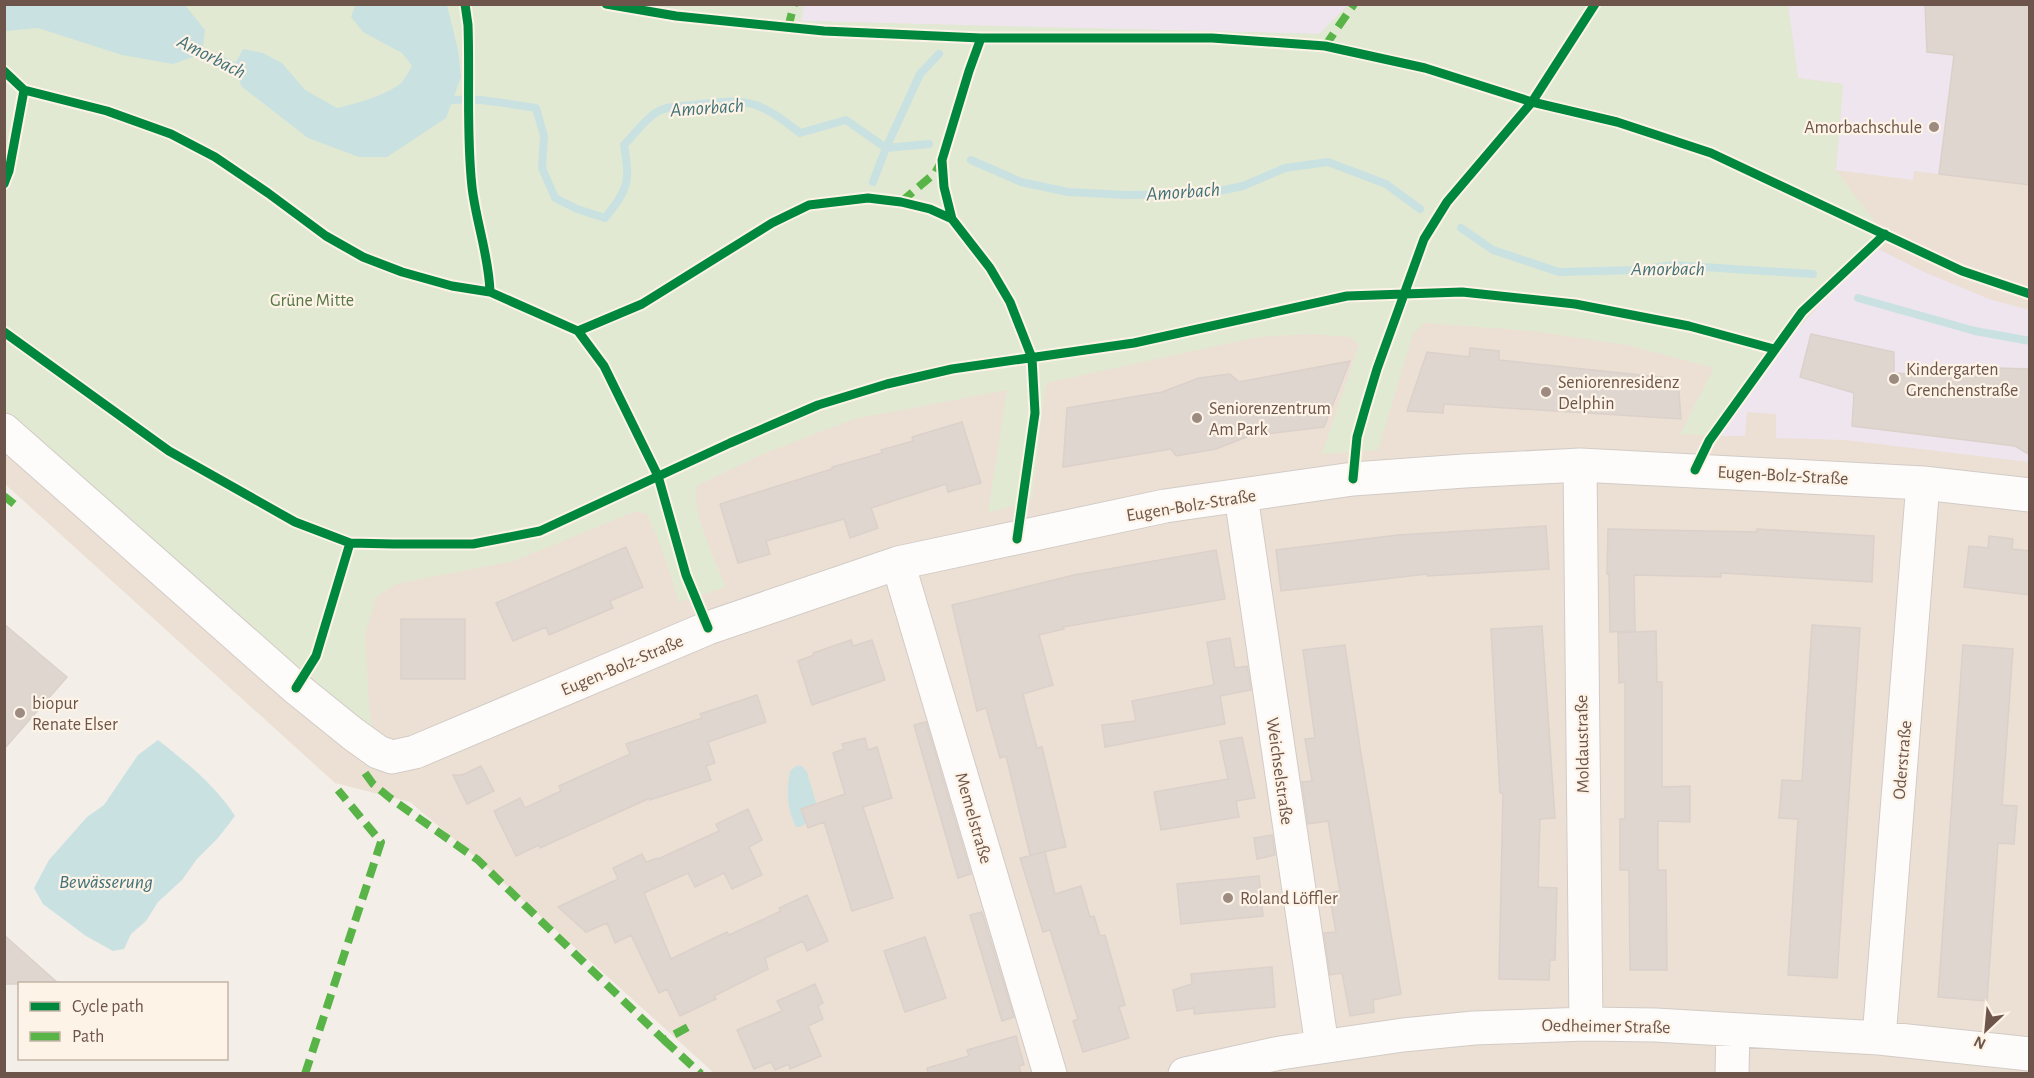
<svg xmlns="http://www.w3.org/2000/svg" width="2034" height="1078" font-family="'Alegreya Sans',sans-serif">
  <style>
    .residential { fill: #ece0d4 }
    .education { fill: #efe5ef }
    .green { fill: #e1e9d2 }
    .water { fill: #cae1e2 }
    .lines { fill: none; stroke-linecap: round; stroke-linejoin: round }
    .stream { stroke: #cae1e2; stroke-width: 8 }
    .building { fill: #dfd6d0; stroke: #dbd1ca; stroke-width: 1.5 }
    .minor-casing { stroke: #d2cbc6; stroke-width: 35 }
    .minor { stroke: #fdfcfb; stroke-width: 33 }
    .quiet { stroke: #59b447; stroke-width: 8; stroke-dasharray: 15 8; stroke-linecap: butt }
    .cycleway-casing { stroke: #fdf3e6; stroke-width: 13 }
    .cycleway { stroke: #00873e; stroke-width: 9 }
    .poi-dot { fill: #9d8b82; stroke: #fdf3e6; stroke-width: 2 }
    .labels { text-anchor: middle; stroke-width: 4.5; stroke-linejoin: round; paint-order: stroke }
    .poi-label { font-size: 18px; fill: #6e554b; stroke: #fdf3e6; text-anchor: start }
    .park-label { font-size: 18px; fill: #587847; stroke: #fdf3e6 }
    .street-label { font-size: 18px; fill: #6e554b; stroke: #fdf3e6 }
    .water-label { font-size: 20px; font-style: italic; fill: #437379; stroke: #fdf3e6 }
  </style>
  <rect width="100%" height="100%" fill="#f3eee7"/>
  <path class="residential" d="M 4,5 L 2029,5 L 2029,1073 L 714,1073 L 473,855 L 410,802 L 335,783 L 5,484 Z"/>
  <path class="education" d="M 804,4 L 1348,5 L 1319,34 L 801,21 Z
    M 1788,5 L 2029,5 L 2029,185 L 1914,171 L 1913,180 L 1836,170 L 1843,84 L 1798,78 Z
    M 1878,249 L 1924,272 L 1989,299 L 2029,310 L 2029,462 L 1845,440 L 1776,438 L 1776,414 L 1747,412 L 1745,436 L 1718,436 L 1781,347 L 1838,285 Z"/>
  <path class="green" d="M 804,4 L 801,21 L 1319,34 L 1348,5 L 1788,5 L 1798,78 L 1843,84 L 1836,170 L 1889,241 C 1818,292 1768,366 1718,436 L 1680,434 L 1714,368 L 1627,345 L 1533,331 L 1424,323 L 1413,334 L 1378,450 L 1322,454 L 1359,345 L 1351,337 L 1310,334 L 1258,337 L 1046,383 L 1032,500 L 988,513 L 1007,390 L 854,419 L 763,454 L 696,486 C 692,513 715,561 726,587 L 679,602 L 665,557 L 647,514 L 636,511 L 514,561 L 396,584 L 376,597 L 365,636 L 369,706 L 373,732 L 5,423 L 5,5 Z"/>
  <path class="water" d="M 5,4 L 185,5 L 205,30 L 202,54 L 173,64 L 122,55 L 38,28 L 5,31 Z
    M 355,5 L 447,5 L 458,50 L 461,77 L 446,118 L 387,157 L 359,157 L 308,138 L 241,86 L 235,64 L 243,49 L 263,53 L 282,63 L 305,90 L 337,108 C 355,104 387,95 401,83 C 405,79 409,71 412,66 L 402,53 L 363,32 L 351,17 Z
    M 158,740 C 186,762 216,786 235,816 L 218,838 L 197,859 L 182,880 L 158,902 L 146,921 L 131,934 L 124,949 L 113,951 L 86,936 L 43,904 L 34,888 L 49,860 L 87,817 L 104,805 L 138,755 Z
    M 796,766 L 802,766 L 807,772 L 816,803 L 801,809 L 806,823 L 800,827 L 796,827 C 787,809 786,792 790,771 Z"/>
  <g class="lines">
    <path class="stream" d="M 195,49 L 241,69
      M 444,101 C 474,96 506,104 536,108 L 544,136 L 542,168 L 555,198 L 577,209 L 605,218 C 629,188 630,182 624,145 C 633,136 646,118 657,112 C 666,106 682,106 693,105 C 747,98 757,99 800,133 L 846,120 L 886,148 L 929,144
      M 971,160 L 1021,182 L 1068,192 L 1127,195 L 1204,194 L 1243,186 L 1285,168 L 1328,162 L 1386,184 L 1420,209
      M 873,182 L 886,148 L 920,74 L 939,54
      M 1461,228 L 1493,250 L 1559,272 L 1639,270 L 1672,265 L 1813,274
      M 1858,298 L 1975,331 L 2030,341"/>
  </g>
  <path class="building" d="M 1925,4 L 2030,4 L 2030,185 L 1939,174 L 1954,55 L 1927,52 Z
    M 1811,334 L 1894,352 L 1894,373 L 1931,375 L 1932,366 L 2030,369 L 2030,455 L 2015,446 L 1852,426 L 1854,393 L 1800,377 Z
    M 1470,348 L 1499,351 L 1499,360 L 1678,379 L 1681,419 L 1444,404 L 1443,413 L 1407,411 L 1427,352 L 1469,357 Z
    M 1350,361 L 1324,427 L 1249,436 L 1216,449 L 1176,456 L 1171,449 L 1063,467 L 1067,408 L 1162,392 L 1199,378 L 1230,374 L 1239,382 Z
    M 962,422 L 981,483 L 948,492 L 946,484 L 871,508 L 878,528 L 850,538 L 844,519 L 766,541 L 770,554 L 738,563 L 720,504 L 832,469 L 832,467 L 882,453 L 881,450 L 913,441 L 912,437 Z
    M 1546,526 L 1549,569 L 1427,576 L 1427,574 L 1281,591 L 1276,550 L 1398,535 Z
    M 1608,529 L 1756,532 L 1757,529 L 1874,536 L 1872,582 L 1721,573 L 1721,577 L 1634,575 L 1635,631 L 1610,632 L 1609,574 L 1607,574 Z
    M 1989,536 L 2013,539 L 2012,549 L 2030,551 L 2030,595 L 1964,587 L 1969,546 L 1988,548 Z
    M 626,547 L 643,587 L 610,601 L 613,608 L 549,635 L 546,627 L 513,641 L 496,603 Z
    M 1216,550 L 1225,599 L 1063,627 L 1064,629 L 1039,635 L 1053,685 L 1023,694 L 1037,748 L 1042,747 L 1066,847 L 1030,855 L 1006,756 L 1000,758 L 986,708 L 977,711 L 952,605 L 1074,575 Z
    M 401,619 L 465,619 L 465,679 L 401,679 Z
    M 4,624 L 67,677 L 4,749 Z
    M 1812,625 L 1860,628 L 1837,978 L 1788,975 L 1798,819 L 1779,818 L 1782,780 L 1802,781 Z
    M 1542,626 L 1555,818 L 1540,819 L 1538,887 L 1557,888 L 1555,960 L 1550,960 L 1549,980 L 1499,979 L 1503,793 L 1500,793 L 1491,629 Z
    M 1656,631 L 1657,682 L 1662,682 L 1662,787 L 1690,786 L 1690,822 L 1658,821 L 1658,870 L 1666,870 L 1667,970 L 1630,970 L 1629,870 L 1620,870 L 1620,819 L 1625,819 L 1625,682 L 1619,683 L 1618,633 Z
    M 1230,638 L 1235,668 L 1247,666 L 1251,690 L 1220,696 L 1225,724 L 1105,747 L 1102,725 L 1136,721 L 1132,701 L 1214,685 L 1207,642 Z
    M 851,640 L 853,646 L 872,640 L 885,680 L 812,705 L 798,661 L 814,655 L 813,653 Z
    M 1345,645 L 1361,754 L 1401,994 L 1373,1000 L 1374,1012 L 1350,1016 L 1342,973 L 1330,975 L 1324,933 L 1336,932 L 1329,893 L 1340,891 L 1328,821 L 1308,824 L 1302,782 L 1312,781 L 1305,739 L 1315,738 L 1303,650 Z
    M 1963,645 L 2013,649 L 2002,805 L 2017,806 L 2014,844 L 1998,843 L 1987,1001 L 1938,997 Z
    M 757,695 L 766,722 L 708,742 L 715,763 L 706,766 L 711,780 L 650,800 L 650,798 L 540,848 L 539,845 L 516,856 L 494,811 L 520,798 L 525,808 L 561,791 L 559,786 L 630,754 L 626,744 L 702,718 L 700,714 Z
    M 926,722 L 971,874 L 958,878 L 914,725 Z
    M 1242,737 L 1255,798 L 1236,801 L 1239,817 L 1161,830 L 1154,792 L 1228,779 L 1220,741 Z
    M 865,738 L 868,750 L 877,747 L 892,798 L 863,807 L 893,898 L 852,911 L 824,822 L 808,828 L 801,809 L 845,794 L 833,753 L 844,749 L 842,744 Z
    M 481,766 L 494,791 L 467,804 L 453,775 L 462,775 Z
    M 748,809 L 762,840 L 749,847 L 762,875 L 732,889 L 724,873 L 695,887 L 688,873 L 644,893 L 671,959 L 727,932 L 729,935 L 781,911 L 779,908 L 807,895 L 828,941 L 807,951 L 803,941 L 765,958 L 768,969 L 714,996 L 716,999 L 680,1016 L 667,989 L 659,993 L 631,935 L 615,943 L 607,923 L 586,932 L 558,907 L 618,879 L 613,868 L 642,854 L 646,862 L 657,858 L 658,859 L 719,831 L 716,824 Z
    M 1272,835 L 1275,855 L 1257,859 L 1254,838 Z
    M 1045,852 L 1055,894 L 1081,886 L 1090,917 L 1094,916 L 1100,936 L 1105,935 L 1125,1005 L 1119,1007 L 1129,1038 L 1083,1052 L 1073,1021 L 1078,1019 L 1050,930 L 1043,932 L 1020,858 Z
    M 1259,876 L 1263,916 L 1181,924 L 1177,884 Z
    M 982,912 L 1014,1017 L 1002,1021 L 970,915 Z
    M 4,935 L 59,984 L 4,984 Z
    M 925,937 L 946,998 L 905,1012 L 884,951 Z
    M 1272,967 L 1275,1007 L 1194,1014 L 1194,1008 L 1177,1011 L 1173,990 L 1192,984 L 1191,974 Z
    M 815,984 L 823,1003 L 818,1006 L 823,1019 L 808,1026 L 821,1056 L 790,1069 L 789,1064 L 775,1070 L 771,1062 L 754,1069 L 737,1030 L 782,1011 L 777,1001 Z
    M 1016,1036 L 1024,1065 L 1019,1066 L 1021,1074 L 928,1074 L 927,1068 L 969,1056 L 967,1050 Z"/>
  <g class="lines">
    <defs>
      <path id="minor" d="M 4,430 L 296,688 L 353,734 L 378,752 L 392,757 L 415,752 L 708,628 L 898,563 L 1165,506 L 1353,479 L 1464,471 L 1580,465 L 1923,483 L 2030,495
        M 1580,465 L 1586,1024
        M 1241,496 L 1322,1046
        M 898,563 L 1050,1074
        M 1879,1038 L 1923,483
        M 1185,1074 L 1280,1053 L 1403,1035 L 1474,1028 L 1586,1024 L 1655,1025 L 1879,1038 L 2030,1054
        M 1732,1074 L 1733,1030"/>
    </defs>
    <use href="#minor" class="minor-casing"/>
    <use href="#minor" class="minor"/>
    <path class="quiet" d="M 788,28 L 794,4
      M 1325,46 L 1354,4
      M 901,202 L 935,173 L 941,162
      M 4,496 L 14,504
      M 365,773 L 373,784 L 390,798 L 478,860 L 664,1040 L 692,1025
      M 664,1040 L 701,1074
      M 305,1074 L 381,842 L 338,790"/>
    <defs>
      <path id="cycleway" d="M 465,4 L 468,25 C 470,78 466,133 472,187 C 476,222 489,256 490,292
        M 606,4 L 676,16 L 824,31 L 981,38 L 1212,38 L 1325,46 L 1425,68 L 1532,102 L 1617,122 L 1711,153 L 1962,271 L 2030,294
        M 981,38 L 969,71 L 942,160 L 944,187 L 952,219 L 990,268 L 1010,302 L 1032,358 L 1035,413 L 1017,539
        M 4,71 L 24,90 L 107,111 L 171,134 L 215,157 L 268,193 L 326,236 L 363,257 L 402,272 L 452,286 L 490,292 L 578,331 L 604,366 L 658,476 L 686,575 L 708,628
        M 4,184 L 9,171 L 24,90
        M 578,331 L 642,304 L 772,223 L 809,205 L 868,198 L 901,202 L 930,209 L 952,219
        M 4,332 L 169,451 L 295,522 L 350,543 L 393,544 L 473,544 L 540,531 L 730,443 L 818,405 L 887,384 L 952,369 L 1134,343 L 1347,296 L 1462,292 L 1575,304 L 1689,326 L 1774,349
        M 1695,470 L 1709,441 L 1802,312 L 1885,234
        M 1353,479 L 1357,437 L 1365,409 L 1377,369 L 1424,239 L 1447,202 L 1532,102 L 1595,4
        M 296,688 L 316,656 L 350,543"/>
    </defs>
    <use href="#cycleway" class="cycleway-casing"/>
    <use href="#cycleway" class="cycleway"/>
  </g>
  <g class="poi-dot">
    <circle cx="1934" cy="127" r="6"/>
    <circle cx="1894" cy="379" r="6"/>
    <circle cx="1546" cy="392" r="6"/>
    <circle cx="1197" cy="418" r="6"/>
    <circle cx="20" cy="713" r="6"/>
    <circle cx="1228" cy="898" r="6"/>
  </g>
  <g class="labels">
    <g class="poi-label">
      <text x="1922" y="133" text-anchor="end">Amorbachschule</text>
      <text x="1906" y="375">Kindergarten<tspan x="1906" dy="21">Grenchenstraße</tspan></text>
      <text x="1558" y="388">Seniorenresidenz<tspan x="1558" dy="21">Delphin</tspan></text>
      <text x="1209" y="414">Seniorenzentrum<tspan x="1209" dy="21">Am Park</tspan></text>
      <text x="32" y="709">biopur<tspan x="32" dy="21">Renate Elser</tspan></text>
      <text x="1240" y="904">Roland Löffler</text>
    </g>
    <g class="park-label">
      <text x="312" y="306">Grüne Mitte</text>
    </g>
    <g class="street-label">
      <text transform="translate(1783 475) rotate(3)" y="6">Eugen-Bolz-Straße</text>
      <text transform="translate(1191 505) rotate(-9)" y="6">Eugen-Bolz-Straße</text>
      <text transform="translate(622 665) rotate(-23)" y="6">Eugen-Bolz-Straße</text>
      <text transform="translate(1582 744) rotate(-91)" y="6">Moldaustraße</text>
      <text transform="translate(1902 760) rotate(-85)" y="6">Oderstraße</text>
      <text transform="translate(1280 771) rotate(82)" y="6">Weichselstraße</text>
      <text transform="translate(974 818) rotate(74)" y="6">Memelstraße</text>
      <text transform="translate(1606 1026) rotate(1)" y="6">Oedheimer Straße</text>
    </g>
    <g class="water-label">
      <text transform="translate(212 56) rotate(27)" y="7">Amorbach</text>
      <text transform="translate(707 107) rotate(-4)" y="7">Amorbach</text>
      <text transform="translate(1183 191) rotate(-4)" y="7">Amorbach</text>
      <text x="1668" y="275">Amorbach</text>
      <text x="106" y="888">Bewässerung</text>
    </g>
  </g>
  <rect width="2034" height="1078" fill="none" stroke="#6e554b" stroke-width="12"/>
  <rect x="18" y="982" width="210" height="78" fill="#fdf3e6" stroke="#c4b4a8" stroke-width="1.5"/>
  <rect x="30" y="1002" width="30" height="9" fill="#00873e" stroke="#c4b4a8" stroke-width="1.5"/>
  <text x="72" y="1012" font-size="18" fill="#6e554b">Cycle path</text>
  <rect x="30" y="1032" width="30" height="9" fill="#59b447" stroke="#c4b4a8" stroke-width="1.5"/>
  <text x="72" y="1042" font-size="18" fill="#6e554b">Path</text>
  <g transform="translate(1986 1030) rotate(206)" stroke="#fdf3e6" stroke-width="4.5" paint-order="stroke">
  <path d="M0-4.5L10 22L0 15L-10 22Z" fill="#6e554b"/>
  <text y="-9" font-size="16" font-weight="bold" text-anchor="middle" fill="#6e554b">N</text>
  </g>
</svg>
